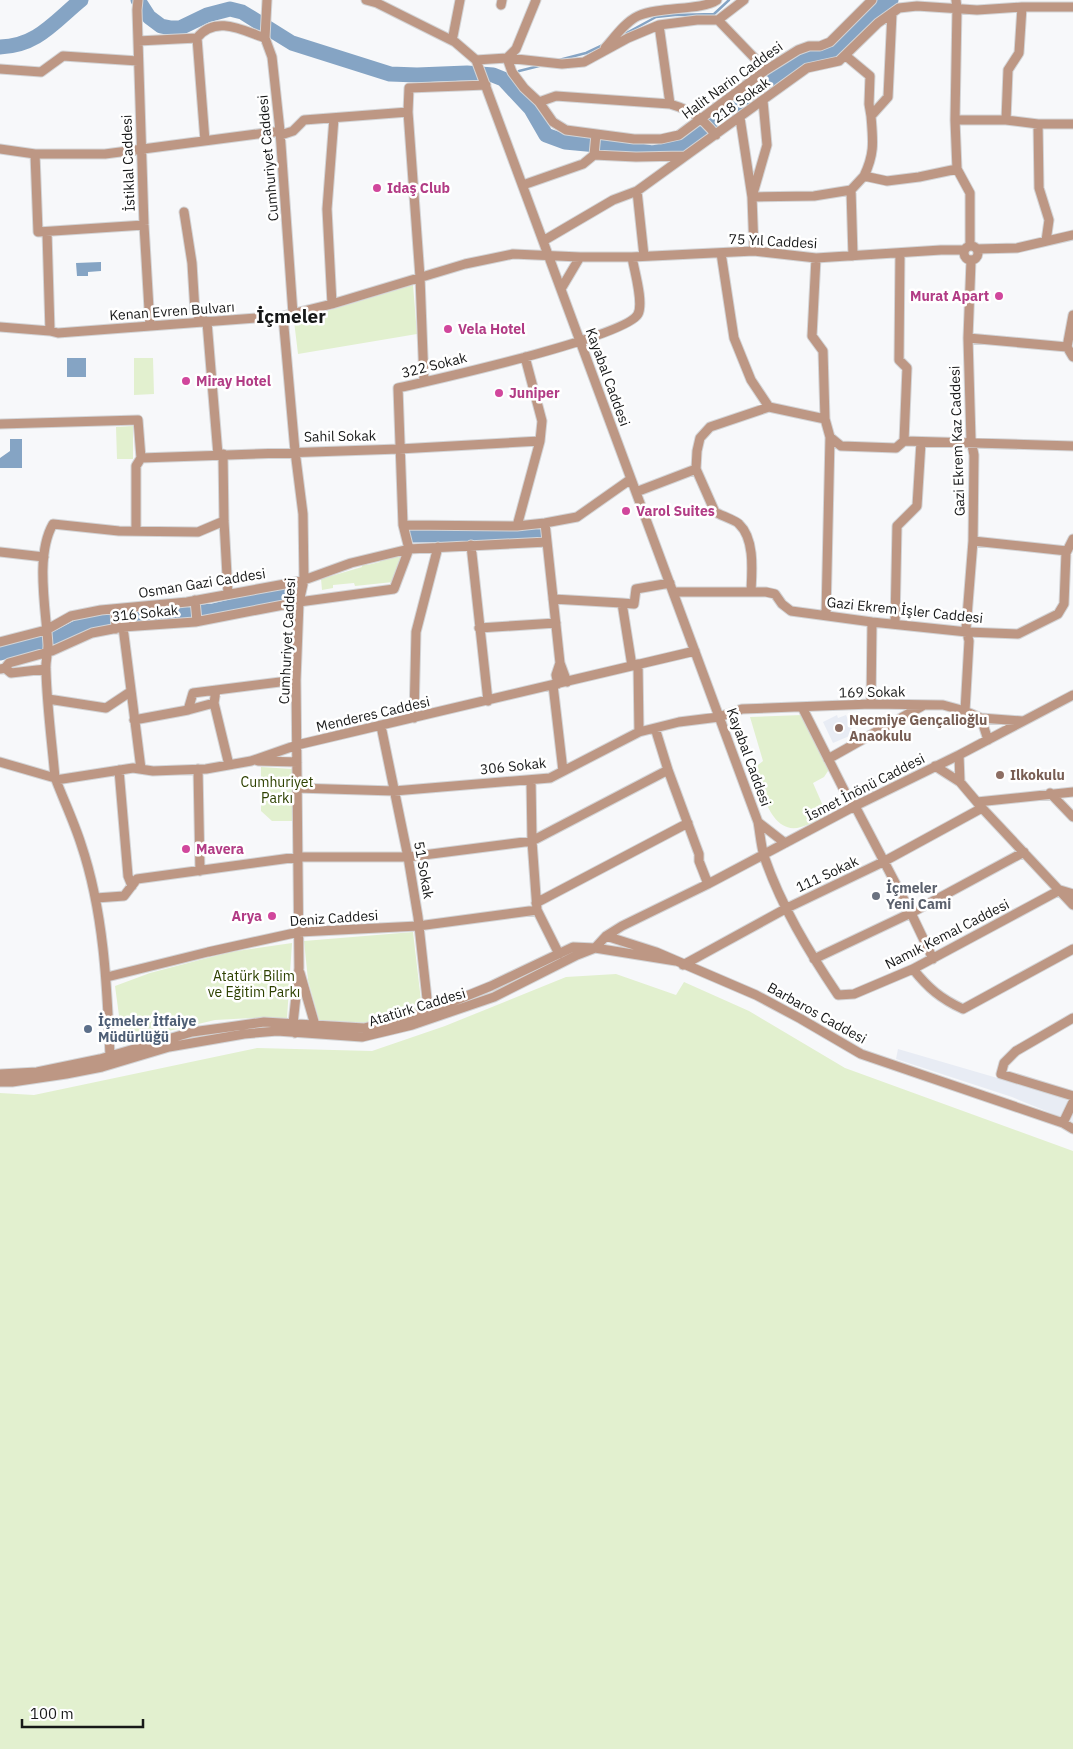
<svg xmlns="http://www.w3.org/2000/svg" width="1073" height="1749" font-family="'IBM Plex Sans',sans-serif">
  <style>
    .built { fill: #e8ecf4 }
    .green { fill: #e2f0cf }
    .water { fill: #85a4c4 }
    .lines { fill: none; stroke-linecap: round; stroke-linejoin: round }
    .stream { stroke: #85a4c4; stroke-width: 2.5 }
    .river { stroke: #85a4c4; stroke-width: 15 }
    .minor-casing { stroke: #d3d4d6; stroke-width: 11 }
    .minor { stroke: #bd9784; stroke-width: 9 }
    .hotel-dot { fill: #d1479c; stroke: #fff; stroke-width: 2 }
    .education-dot { fill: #8d6e63; stroke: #fff; stroke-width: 2 }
    .worship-dot { fill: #6b7280; stroke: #fff; stroke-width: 2 }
    .service-dot { fill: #5c6f8a; stroke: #fff; stroke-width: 2 }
    .labels { text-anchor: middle; stroke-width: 5; stroke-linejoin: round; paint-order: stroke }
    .street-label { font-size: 14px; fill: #171818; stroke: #fff }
    .hotel-label { font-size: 14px; font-weight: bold; fill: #b23c85; stroke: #fff; text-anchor: start }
    .education-label { font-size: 14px; font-weight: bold; fill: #785e54; stroke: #fff; text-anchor: start }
    .park-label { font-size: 14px; fill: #2e4101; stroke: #fff }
    .worship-label { font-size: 14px; font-weight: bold; fill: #5b616d; stroke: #fff; text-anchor: start }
    .service-label { font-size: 14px; font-weight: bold; fill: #4e5e75; stroke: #fff; text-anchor: start }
    .district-label { font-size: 19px; font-weight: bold; fill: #171818; stroke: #fff }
  </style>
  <rect width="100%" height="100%" fill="#f7f8fa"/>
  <path class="built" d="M 837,715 L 838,718 L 846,715 L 854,734 L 833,743 L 823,722 Z
    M 898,1049 L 1073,1100 L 1073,1122 L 1012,1097 L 896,1059 Z"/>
  <path class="green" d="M 413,285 L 417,334 L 298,354 L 294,321 Z
    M 134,358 L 153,358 L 154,394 L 134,395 Z
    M 133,426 L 133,459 L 117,459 L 116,427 Z
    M 404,554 L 393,582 L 355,586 L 354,583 L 333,585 L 333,588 L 322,590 L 321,579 L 362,567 L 361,564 L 366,562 L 367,565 L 380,562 L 380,559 Z
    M 802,715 L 828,765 L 828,771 L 824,777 L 813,783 L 827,815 C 819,819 810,825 801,827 C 772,836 762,792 755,773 L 758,765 L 763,761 L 750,717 Z
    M 261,767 L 292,769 L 292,821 L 272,821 L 261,811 Z
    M 413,932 L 422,1009 L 367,1023 L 319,1020 L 308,980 L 304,941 Z
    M 292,943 L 287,1018 L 252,1018 L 215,1020 L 160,1033 L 123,1045 L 115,986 L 150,973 L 230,952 Z
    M 616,974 L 676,995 L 684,982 L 749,1011 L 845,1068 L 1073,1151 L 1073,1749 L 0,1749 L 0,1093 L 34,1095 L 257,1048 L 372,1051 L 445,1026 L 566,977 Z"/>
  <path class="water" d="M 101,262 L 101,271 L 88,272 L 88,276 L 77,276 L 76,263 Z
    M 67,358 L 86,358 L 86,377 L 67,377 Z
    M 10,439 L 22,439 L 22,468 L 0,468 L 0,458 L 10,451 Z"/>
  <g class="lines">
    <path class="stream" d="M 621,36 L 656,17 L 675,15 L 714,14 L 729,0
      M 559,60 L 586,53 L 603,45
      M 519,71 L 539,66
      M 497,76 L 505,74"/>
    <path class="river" d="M 138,0 L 149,17 L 161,26 L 171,28 L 180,28 L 207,15 L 230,9 L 242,12 L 292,43 L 390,74 L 417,75 L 467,73 L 493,75 L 503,79 L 531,109 L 546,135 L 565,142 L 608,146 L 652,153 L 671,149 L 686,144 L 795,64 L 808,58 L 827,55 L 840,48 L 876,10 L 891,0
      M 0,47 C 37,46 54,22 81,0
      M 411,535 L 540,534
      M 0,653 L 61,636 L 88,622 L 213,611 L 285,594"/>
    <defs>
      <path id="minor" d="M 138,0 L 137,10 L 144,225 L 150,326
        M 267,0 L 265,38 L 272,57 L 280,131 L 293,314
        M 366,0 L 377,3 L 455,42 L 476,60 L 758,822 C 760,833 761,846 764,856 C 781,906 809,952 838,995 L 854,994 L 913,969 L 1060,890 L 1073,894
        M 536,0 L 516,49 L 507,58 L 512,72 L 524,88 L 539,102 L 553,122 L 566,130 L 634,139 L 661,139 L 679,135 L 766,70 L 798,50 L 809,46 L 820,46 L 830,42 L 872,0
        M 956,0 L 957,8 L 955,120 L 957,169 L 970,193 L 970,246
        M 501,5 L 502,0
        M 718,20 L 766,70
        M 718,20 L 744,0
        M 659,25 L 670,104
        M 453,36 L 460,0
        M 197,38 L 205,141
        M 138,41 L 197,38 C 215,15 242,30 265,38
        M 605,48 C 614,38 625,22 638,16 C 660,6 701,11 717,0
        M 846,56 L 870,76 L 869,104 L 871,116
        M 476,60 L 507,58 L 562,64 L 584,62 L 628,38 L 659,25 L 697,20 L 718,20
        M 0,69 L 41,72 L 63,56 L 138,61
        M 763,101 L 767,145 L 752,197 L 814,196 L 851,190 L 864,176 L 887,181 L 919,177 L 957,169
        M 539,102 L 556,96 L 670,104 C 693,111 701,117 716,135
        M 740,118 L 752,197 L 754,251
        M 955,120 L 1006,120 L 1038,124 L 1073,124
        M 1006,120 L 1008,70 L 1019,53 L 1022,7
        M 1038,124 L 1039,188 L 1049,220 L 1046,241
        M 281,135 L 293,131 L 304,120 L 408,112
        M 0,149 L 35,154 L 105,154 L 280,131
        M 35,154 L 38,232 L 144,225
        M 594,155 L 636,157 L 684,156
        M 864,176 C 875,153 873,141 871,116 L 888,97 L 892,13
        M 523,185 L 583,164 L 594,155 L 596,134
        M 851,190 L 853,256
        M 637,191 L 644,256
        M 184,212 L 192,263 L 195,312 L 199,317 L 207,322 L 218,455
        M 47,232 L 50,331
        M 543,241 L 613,200 L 637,191 L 807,68 L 839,61 L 878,23 L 899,8 L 917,6 L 977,10 L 1022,7 L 1073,7
        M964 253a7 7 0 1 1 14 0a7 7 0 1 1-14 0Z
        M 977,249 L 1017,248 L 1073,235
        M 721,253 L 734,338 L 751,380 L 769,407
        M 900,253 L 899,360 L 907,368 L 904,441
        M 816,258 L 812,336 L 823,351 L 825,419
        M 561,289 L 580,257
        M 332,304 L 327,209 L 334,118
        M 1073,315 L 1067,347 L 1073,357
        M 283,316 L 295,451 L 303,514 L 304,580 L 299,602 L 296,680 L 299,968 L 293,1024 L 295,1033
        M 0,327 L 50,331 L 58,333 L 283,316 L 332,304 L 465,264 L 513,254 L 580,257 L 632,257 L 754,251 L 816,258 L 941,250 L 964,250
        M 968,338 L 1067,347
        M 424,382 L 420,277 L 408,112 L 409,88 L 486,85
        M 0,424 L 138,420 L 141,458 L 136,466 L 136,531
        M 223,454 L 224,521 L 228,594
        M 141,458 L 399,449 L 540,441
        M 696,469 L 715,512 C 720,515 737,521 739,524 C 755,539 752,571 751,591
        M 636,492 L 696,469 L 697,451 L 700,438 L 710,427 L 769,407 L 825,419 L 830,437 L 841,446 L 896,448 L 904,441 L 1073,446
        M 545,523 L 560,663 L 567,682
        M 403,525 L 398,388 C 433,380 627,337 638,314 C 644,302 634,270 632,257
        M 517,526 L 540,441 L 542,421 L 525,357
        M 973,541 L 1067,551
        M 471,545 L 488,701
        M 0,552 L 44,557
        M 673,592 L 766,592 L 775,594 L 782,604 L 791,611 L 872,622 L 967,632 L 1018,634 L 1058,614 L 1064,604 L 1066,553 L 1073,539
        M 553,599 L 622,603
        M 195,600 L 197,621
        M 115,609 L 116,629
        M 826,615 L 830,437
        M 895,624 L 897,526 L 917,506 L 921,442
        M 123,627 L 141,769
        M 479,628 L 556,623
        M 0,642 L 46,630 L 71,616 L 101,610 L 187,602 L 285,584 L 304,580 L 351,563 L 409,549 L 547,542
        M 638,664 L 639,732
        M 632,666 L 622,603 L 634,604 L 636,589 L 670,583
        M 5,668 L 11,673 L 46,669
        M 0,669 L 5,668 L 9,663 L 52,651 L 92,633 L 123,627 L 195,622 L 299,602 L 394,589 L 409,549 L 403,525 L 517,526 L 545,523 L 577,517 L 631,479
        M 558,684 L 556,675 L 560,663
        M 553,685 L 563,771
        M 48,699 L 106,708 L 130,692
        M 214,703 L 229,765
        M 871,704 L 872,622
        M 802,707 L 846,794 L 855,806 L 911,913 L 933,959
        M 188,710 L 193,693 L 296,680
        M 965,711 L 969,641 L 966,629 L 973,541 L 974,455 L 971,440 L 968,338 L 971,261
        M 414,718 L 416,632 L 438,547
        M 981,718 L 988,740
        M 134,720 L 188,710 L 214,703 L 216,690
        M 381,726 L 408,857 L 418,917 L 429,1017
        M 655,728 L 668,770 L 699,854 L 699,861 L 708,884
        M 959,755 L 960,782
        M 828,759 L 924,705
        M 258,761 L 297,762
        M 0,762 L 55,778 L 56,780 L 133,768 L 153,771 L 206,769 L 251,761 L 297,745 L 695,651
        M 935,766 L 960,782 L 982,808 L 1073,905
        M 198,769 L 200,871
        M 119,770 L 128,876 L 132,886
        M 55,778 C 52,743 47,707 46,671 C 45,663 48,654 48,645 C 46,610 35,555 53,524 L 119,531 L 198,532 L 224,521
        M 56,780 C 64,801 74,822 81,844 C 104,912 107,985 110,1056
        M 531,780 L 532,841 L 537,910 L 559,954
        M 297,788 L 394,791 L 550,778 L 639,732 L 679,722 L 719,717 L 742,709 L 871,704 L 943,705 L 965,711 L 981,718 L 1022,721
        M 1050,793 L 1073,817
        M 977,802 L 1073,792
        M 758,822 L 785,843
        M 96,898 L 124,896 L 137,879 L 298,857 L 408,857 L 532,841 L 668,770
        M 536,903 L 688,823
        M 606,936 L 656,952 L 756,995 L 801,1019 L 861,1054 L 1063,1123 L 1073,1129
        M 814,959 L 911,913 L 1024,852
        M 683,965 L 787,908 L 883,862 L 982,808
        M 913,969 C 928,988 941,999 963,1009 L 1073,949
        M 300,973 L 315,1025 L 313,1028
        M 107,977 L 208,952 L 299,932 L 418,926 L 537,910
        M 1073,1018 L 1016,1051 L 1004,1063 L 1001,1074 L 1073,1096
        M 0,1074 L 37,1072 L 100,1059 L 192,1032 L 229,1027 L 264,1022 L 364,1028 L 427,1012 L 491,986 L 573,947 L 595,948 L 606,936 L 622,926 L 708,884 L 855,806 L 959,755 L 1073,695
        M 0,1082 L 12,1082 L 66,1074 L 102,1067 L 169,1047 L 244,1034 L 277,1031 L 362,1037 L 412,1025 L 494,997 L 577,955 L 595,948 L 676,961
        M 1063,1123 L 1073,1102"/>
    </defs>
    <use href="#minor" class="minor-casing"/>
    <use href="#minor" class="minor"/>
  </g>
  <g class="hotel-dot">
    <circle cx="377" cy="188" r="5"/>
    <circle cx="999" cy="296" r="5"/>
    <circle cx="448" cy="329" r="5"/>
    <circle cx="186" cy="381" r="5"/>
    <circle cx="499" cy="393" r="5"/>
    <circle cx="626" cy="511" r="5"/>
    <circle cx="186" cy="849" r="5"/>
    <circle cx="272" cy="916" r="5"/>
  </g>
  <g class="education-dot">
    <circle cx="839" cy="728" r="5"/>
    <circle cx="1000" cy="775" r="5"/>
  </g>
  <circle class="worship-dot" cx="876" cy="896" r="5"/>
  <circle class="service-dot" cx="88" cy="1029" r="5"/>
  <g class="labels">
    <g class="street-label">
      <text transform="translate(732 80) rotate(-36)" y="5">Halit Narin Caddesi</text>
      <text transform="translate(741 100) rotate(-36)" y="5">218 Sokak</text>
      <text transform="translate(268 158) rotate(-95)" y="5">Cumhuriyet Caddesi</text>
      <text transform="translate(128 163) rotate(-92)" y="5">İstiklal Caddesi</text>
      <text transform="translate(773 241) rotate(3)" y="5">75 Yıl Caddesi</text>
      <text transform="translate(172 311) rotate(-4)" y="5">Kenan Evren Bulvarı</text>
      <text transform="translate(434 365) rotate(-14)" y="5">322 Sokak</text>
      <text transform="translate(608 377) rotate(70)" y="5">Kayabal Caddesi</text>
      <text transform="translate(340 436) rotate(-1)" y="5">Sahil Sokak</text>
      <text transform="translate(957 441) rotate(-92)" y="5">Gazi Ekrem Kaz Caddesi</text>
      <text transform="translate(202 583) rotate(-9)" y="5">Osman Gazi Caddesi</text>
      <text transform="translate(905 610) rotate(6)" y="5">Gazi Ekrem İşler Caddesi</text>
      <text transform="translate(145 613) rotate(-6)" y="5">316 Sokak</text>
      <text transform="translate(287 641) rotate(-87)" y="5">Cumhuriyet Caddesi</text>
      <text transform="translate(872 692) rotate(-1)" y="5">169 Sokak</text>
      <text transform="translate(373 714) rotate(-13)" y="5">Menderes Caddesi</text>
      <text transform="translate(749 757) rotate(70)" y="5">Kayabal Caddesi</text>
      <text transform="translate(513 766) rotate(-6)" y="5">306 Sokak</text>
      <text transform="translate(865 787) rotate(-27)" y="5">İsmet İnönü Caddesi</text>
      <text transform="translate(424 870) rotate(80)" y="5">51 Sokak</text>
      <text transform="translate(827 874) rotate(-25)" y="5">111 Sokak</text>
      <text transform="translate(334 918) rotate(-4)" y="5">Deniz Caddesi</text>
      <text transform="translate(947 934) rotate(-27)" y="5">Namık Kemal Caddesi</text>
      <text transform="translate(417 1007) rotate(-17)" y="5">Atatürk Caddesi</text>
      <text transform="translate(817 1013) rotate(29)" y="5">Barbaros Caddesi</text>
    </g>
    <g class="hotel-label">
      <text x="387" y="193">Idaş Club</text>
      <text x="989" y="301" text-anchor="end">Murat Apart</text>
      <text x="458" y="334">Vela Hotel</text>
      <text x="196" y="386">Miray Hotel</text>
      <text x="509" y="398">Juniper</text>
      <text x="636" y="516">Varol Suites</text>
      <text x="196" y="854">Mavera</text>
      <text x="262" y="921" text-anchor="end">Arya</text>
    </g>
    <g class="education-label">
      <text x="849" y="725">Necmiye Gençalioğlu<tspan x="849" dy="16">Anaokulu</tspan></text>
      <text x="1010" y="780">Ilkokulu</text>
    </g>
    <g class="park-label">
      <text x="277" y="787">Cumhuriyet<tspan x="277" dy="16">Parkı</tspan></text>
      <text x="254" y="981">Atatürk Bilim<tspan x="254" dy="16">ve Eğitim Parkı</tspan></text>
    </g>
    <g class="worship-label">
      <text x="886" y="893">İçmeler<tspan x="886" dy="16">Yeni Cami</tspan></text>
    </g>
    <g class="service-label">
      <text x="98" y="1026">İçmeler İtfaiye<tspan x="98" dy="16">Müdürlüğü</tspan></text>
    </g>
    <g class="district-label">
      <text x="291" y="323">İçmeler</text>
    </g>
  </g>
  <path d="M22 1719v8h121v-8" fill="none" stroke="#171818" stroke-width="2.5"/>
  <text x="30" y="1719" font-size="15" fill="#171818" stroke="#ffffff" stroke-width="4" paint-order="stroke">100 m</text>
</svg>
